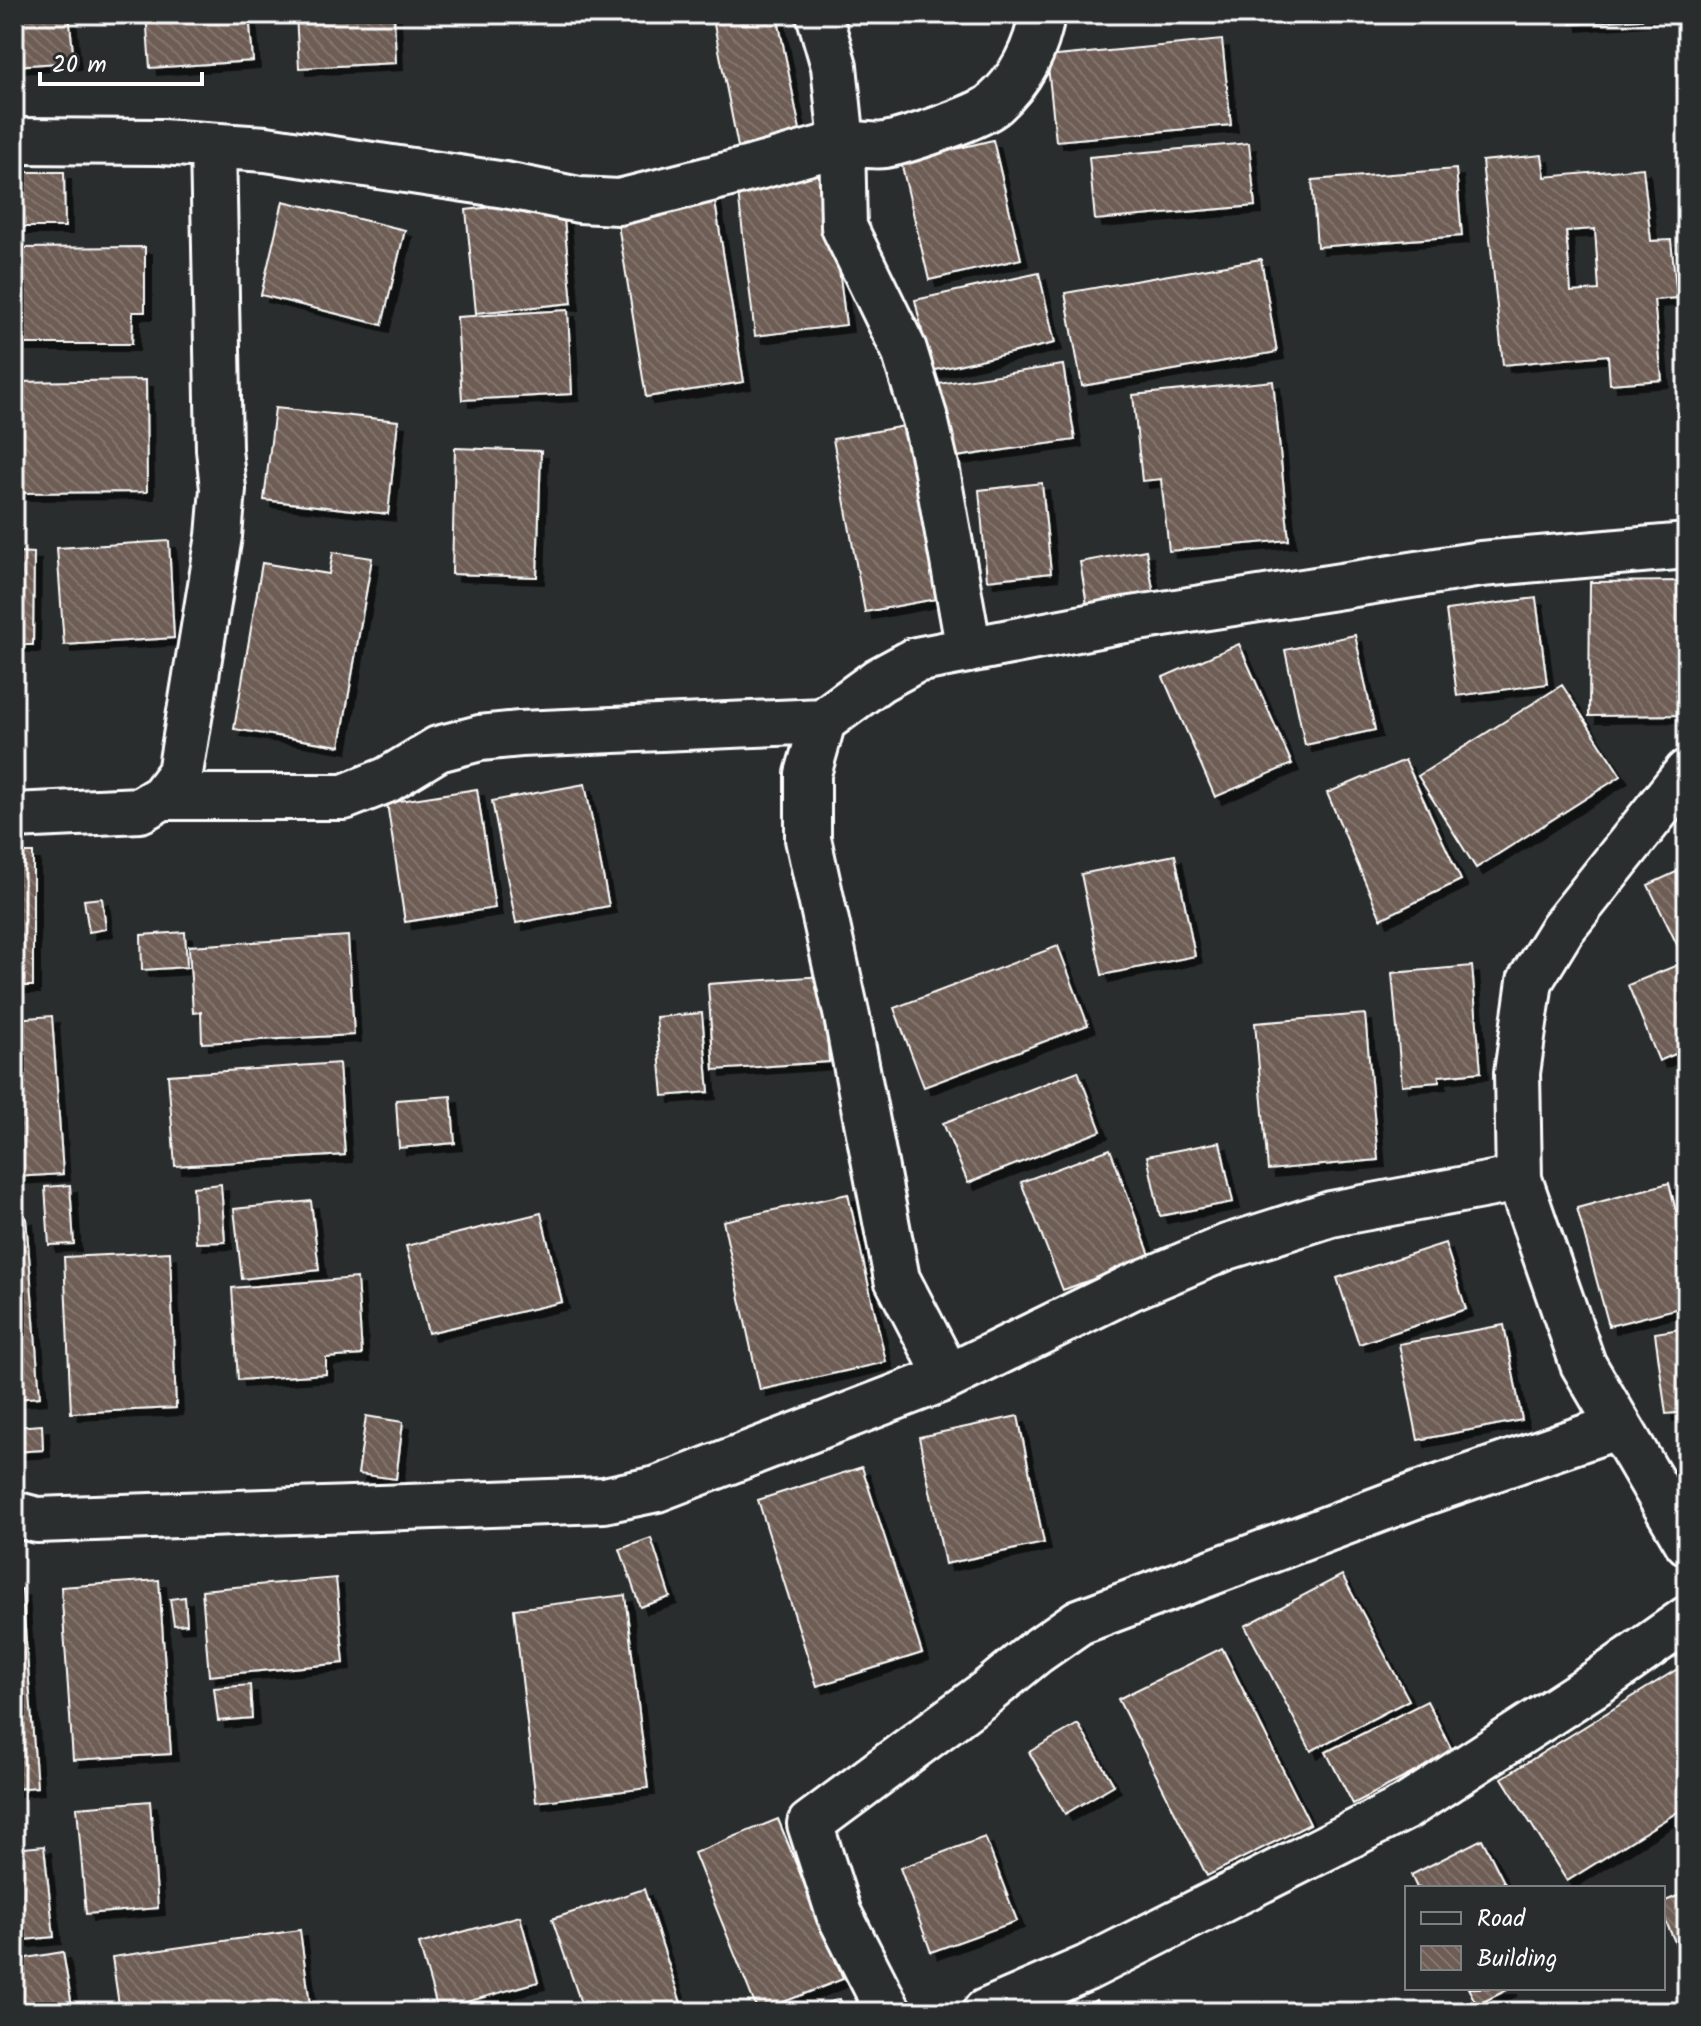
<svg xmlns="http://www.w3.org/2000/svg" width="1701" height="2026" font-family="Kalam,sans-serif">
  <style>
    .building { fill: url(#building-back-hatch); stroke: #fff; stroke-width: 2; fill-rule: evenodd; filter: url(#shadow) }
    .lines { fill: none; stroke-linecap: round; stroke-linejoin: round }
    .street-casing { stroke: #fff; stroke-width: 50 }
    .street { stroke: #2a2d2e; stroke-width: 44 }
  </style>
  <defs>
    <pattern id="building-back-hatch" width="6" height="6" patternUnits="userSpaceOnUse" patternTransform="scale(2)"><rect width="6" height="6" fill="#6d5d54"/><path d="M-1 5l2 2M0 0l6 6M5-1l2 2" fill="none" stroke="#83756e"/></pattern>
    <filter id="shadow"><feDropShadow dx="7" dy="7" stdDeviation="0" flood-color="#0009"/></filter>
  </defs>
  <rect width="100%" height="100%" fill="#2a2d2e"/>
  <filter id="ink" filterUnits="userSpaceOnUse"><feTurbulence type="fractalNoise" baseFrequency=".0125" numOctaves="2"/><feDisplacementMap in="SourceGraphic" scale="16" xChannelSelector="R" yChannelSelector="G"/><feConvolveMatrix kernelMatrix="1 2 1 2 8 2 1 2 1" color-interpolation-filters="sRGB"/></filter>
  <g filter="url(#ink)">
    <path class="building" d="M 14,14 L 69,14 L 74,62 L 14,66 Z
      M 146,14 L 249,14 L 253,61 L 150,68 Z
      M 296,14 L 394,14 L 396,63 L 299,68 Z
      M 712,14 L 777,14 L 801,135 L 738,147 Z
      M 1570,14 L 1681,14 L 1681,16 L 1571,24 Z
      M 1222,40 L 1231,125 L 1056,141 L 1047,57 Z
      M 993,140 L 1021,259 L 929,280 L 901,162 Z
      M 1249,143 L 1255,206 L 1095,220 L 1089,157 Z
      M 1542,155 L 1545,177 L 1643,168 L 1651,241 L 1671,240 L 1677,298 L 1654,300 L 1662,380 L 1610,384 L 1608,355 L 1503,365 L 1482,161 ZM 1595,229 L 1599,290 L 1571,292 L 1566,231 Z
      M 826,165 L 846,325 L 755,336 L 736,175 Z
      M 1456,169 L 1462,236 L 1317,247 L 1312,180 Z
      M 14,172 L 64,172 L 65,227 L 14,227 Z
      M 714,196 L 744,382 L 646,397 L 616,212 Z
      M 562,199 L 572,303 L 476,313 L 466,210 Z
      M 283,201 L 405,230 L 382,325 L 261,295 Z
      M 145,247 L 145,312 L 133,312 L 132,344 L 14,344 L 14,248 Z
      M 1261,259 L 1277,352 L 1082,386 L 1065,293 Z
      M 1039,273 L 1055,343 L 931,371 L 915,300 Z
      M 568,310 L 572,394 L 462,400 L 457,317 Z
      M 1063,365 L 1075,440 L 949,458 L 938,384 Z
      M 146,380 L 147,492 L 14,493 L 14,382 Z
      M 1273,381 L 1289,540 L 1169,551 L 1161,479 L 1142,481 L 1133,395 Z
      M 275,408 L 398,421 L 388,514 L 264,500 Z
      M 921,423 L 952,596 L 865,612 L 833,439 Z
      M 455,448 L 541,451 L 537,577 L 452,574 Z
      M 1042,483 L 1051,573 L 987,580 L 979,490 Z
      M 169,541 L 174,638 L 64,645 L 57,548 Z
      M 1146,550 L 1155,600 L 1088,611 L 1080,562 Z
      M 14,552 L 34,553 L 33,645 L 14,645 Z
      M 333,552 L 372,558 L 340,746 L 234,729 L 262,563 L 329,574 Z
      M 1685,581 L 1684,715 L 1589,716 L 1590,582 Z
      M 1536,598 L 1547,684 L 1457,696 L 1446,610 Z
      M 1355,635 L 1375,730 L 1305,745 L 1285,650 Z
      M 1239,644 L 1292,764 L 1215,797 L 1163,677 Z
      M 1562,685 L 1621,776 L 1476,868 L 1418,776 Z
      M 1405,760 L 1461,880 L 1381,919 L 1327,793 Z
      M 585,784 L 609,906 L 516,923 L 492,801 Z
      M 477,789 L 495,908 L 405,922 L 387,803 Z
      M 14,853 L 33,853 L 33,986 L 14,986 Z
      M 1175,855 L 1195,956 L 1102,975 L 1081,874 Z
      M 1687,867 L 1687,965 L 1648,885 Z
      M 102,898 L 106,929 L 89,932 L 84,900 Z
      M 185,932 L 187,967 L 142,970 L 141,935 Z
      M 348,936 L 354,1035 L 202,1043 L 201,1012 L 193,1013 L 189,946 Z
      M 1058,946 L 1088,1025 L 924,1087 L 894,1008 Z
      M 1685,962 L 1687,1049 L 1659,1061 L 1628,985 Z
      M 1472,966 L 1481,1072 L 1439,1076 L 1439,1082 L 1402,1085 L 1392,973 Z
      M 823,976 L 829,1062 L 714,1070 L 708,984 Z
      M 702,1013 L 709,1092 L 663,1096 L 656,1017 Z
      M 1365,1014 L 1378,1160 L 1268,1170 L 1255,1023 Z
      M 52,1016 L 63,1174 L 14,1177 L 14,1019 Z
      M 339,1063 L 345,1155 L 175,1166 L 168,1075 Z
      M 1078,1071 L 1101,1131 L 968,1183 L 943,1123 Z
      M 451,1096 L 455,1143 L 399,1148 L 396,1100 Z
      M 1220,1142 L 1233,1202 L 1160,1216 L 1147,1156 Z
      M 1110,1149 L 1151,1258 L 1063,1290 L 1021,1182 Z
      M 1669,1183 L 1676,1211 L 1687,1208 L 1687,1306 L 1609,1326 L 1577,1208 Z
      M 221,1184 L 225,1242 L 196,1243 L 193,1187 Z
      M 70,1185 L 74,1244 L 49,1245 L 45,1187 Z
      M 848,1194 L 886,1362 L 760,1390 L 723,1221 Z
      M 311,1201 L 319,1270 L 242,1279 L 234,1209 Z
      M 541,1213 L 562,1302 L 428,1333 L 406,1246 Z
      M 26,1217 L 40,1397 L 14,1399 L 14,1218 Z
      M 1445,1243 L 1466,1309 L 1359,1344 L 1337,1278 Z
      M 170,1252 L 176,1408 L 71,1413 L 64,1257 Z
      M 357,1278 L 362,1355 L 326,1358 L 326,1374 L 238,1380 L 232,1288 Z
      M 1504,1325 L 1522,1420 L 1418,1440 L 1399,1344 Z
      M 1687,1328 L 1687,1412 L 1666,1414 L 1655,1333 Z
      M 366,1416 L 403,1422 L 396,1479 L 358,1474 Z
      M 1018,1416 L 1044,1543 L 945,1564 L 919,1437 Z
      M 42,1425 L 43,1450 L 14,1452 L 14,1427 Z
      M 862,1467 L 922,1653 L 817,1686 L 758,1500 Z
      M 651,1538 L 670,1597 L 640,1607 L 620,1549 Z
      M 1342,1575 L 1409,1700 L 1311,1751 L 1245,1626 Z
      M 336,1578 L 344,1663 L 209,1676 L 202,1590 Z
      M 159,1580 L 171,1754 L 73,1760 L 61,1587 Z
      M 22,1589 L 37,1787 L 14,1789 L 14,1590 Z
      M 625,1595 L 648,1788 L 536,1802 L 514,1609 Z
      M 185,1597 L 187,1624 L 174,1625 L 170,1599 Z
      M 1222,1648 L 1310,1824 L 1207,1876 L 1118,1699 Z
      M 1687,1663 L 1687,1806 L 1567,1881 L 1502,1778 Z
      M 250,1685 L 252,1718 L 218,1721 L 214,1688 Z
      M 1427,1701 L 1453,1752 L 1353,1804 L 1326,1752 Z
      M 1078,1724 L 1114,1785 L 1065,1814 L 1029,1752 Z
      M 150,1801 L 158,1908 L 86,1914 L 77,1807 Z
      M 778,1819 L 843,1979 L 758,2012 L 694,1853 Z
      M 985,1837 L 1017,1921 L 931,1952 L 900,1868 Z
      M 1482,1839 L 1507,1888 L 1417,1888 L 1411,1875 Z
      M 44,1846 L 54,1937 L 14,1941 L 14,1849 Z
      M 644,1889 L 684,2012 L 584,2012 L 552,1919 Z
      M 1687,1892 L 1687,1969 L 1663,1915 L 1663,1902 Z
      M 520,1916 L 538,1982 L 438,2010 L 419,1944 Z
      M 300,1930 L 311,2012 L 120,2012 L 112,1957 Z
      M 63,1952 L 73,2012 L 14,2012 L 14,1960 Z
      M 1468,1988 L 1511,1988 L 1477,2005 Z
      M 840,1999 L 845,2012 L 801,2012 Z
      M 1096,2000 L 1102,2012 L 1075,2012 Z"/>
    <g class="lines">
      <defs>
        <path id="street" d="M 14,141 L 161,142 L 266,149 L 505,185 L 579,200 L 619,202 L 754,168 L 842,143 L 834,66 L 819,14
          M 969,650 L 936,466 L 925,419 L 904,350 L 844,227 L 842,143 C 855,143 871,147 885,145 C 906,141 980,117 994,104 C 1020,81 1037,48 1042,14
          M 823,721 L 808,774 L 808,839 L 847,1017 L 897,1279 L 948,1377
          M 1687,772 L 1562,929 L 1530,981 L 1517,1073 L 1519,1179 L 1583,1364 L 1687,1542
          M 162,797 L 344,797 L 387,780 L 438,749 L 480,738 L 520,734 L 823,721 L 879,680 L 916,660 L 1119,621 L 1481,564 L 1687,546
          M 14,816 L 140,810 L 162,797 L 180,773 L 219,536 L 223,489 L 219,449 L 213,146
          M 14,1514 L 37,1520 L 604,1500 L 657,1489 L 948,1377 L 1130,1288 L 1227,1247 L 1331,1214 L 1519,1179
          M 889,2012 L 839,1914 L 810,1824 L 986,1693 L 1036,1652 L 1079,1622 L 1420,1494 L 1619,1426
          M 985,2012 L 1087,1968 L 1406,1807 L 1598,1682 L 1687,1619"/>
      </defs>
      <use href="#street" class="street-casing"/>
      <use href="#street" class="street"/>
    </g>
  </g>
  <rect width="1701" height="2026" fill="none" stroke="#2a2d2e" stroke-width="48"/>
  <rect x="24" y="24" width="1653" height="1978" fill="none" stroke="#fff" stroke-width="3" filter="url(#ink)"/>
  <rect x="1405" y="1886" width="260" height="104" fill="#2a2d2e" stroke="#7f8182" stroke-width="2"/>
  <rect x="1421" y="1912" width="40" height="12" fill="#2a2d2e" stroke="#7f8182" stroke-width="2"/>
  <text x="1477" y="1926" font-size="24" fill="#ffffff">Road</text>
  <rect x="1421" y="1946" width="40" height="24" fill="url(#building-back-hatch)" stroke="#7f8182" stroke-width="2"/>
  <text x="1477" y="1966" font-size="24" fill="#ffffff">Building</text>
  <path d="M40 72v12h162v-12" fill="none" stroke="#ffffff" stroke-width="4"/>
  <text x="52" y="72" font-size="24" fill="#ffffff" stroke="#2a2d2e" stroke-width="6" paint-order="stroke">20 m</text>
</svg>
